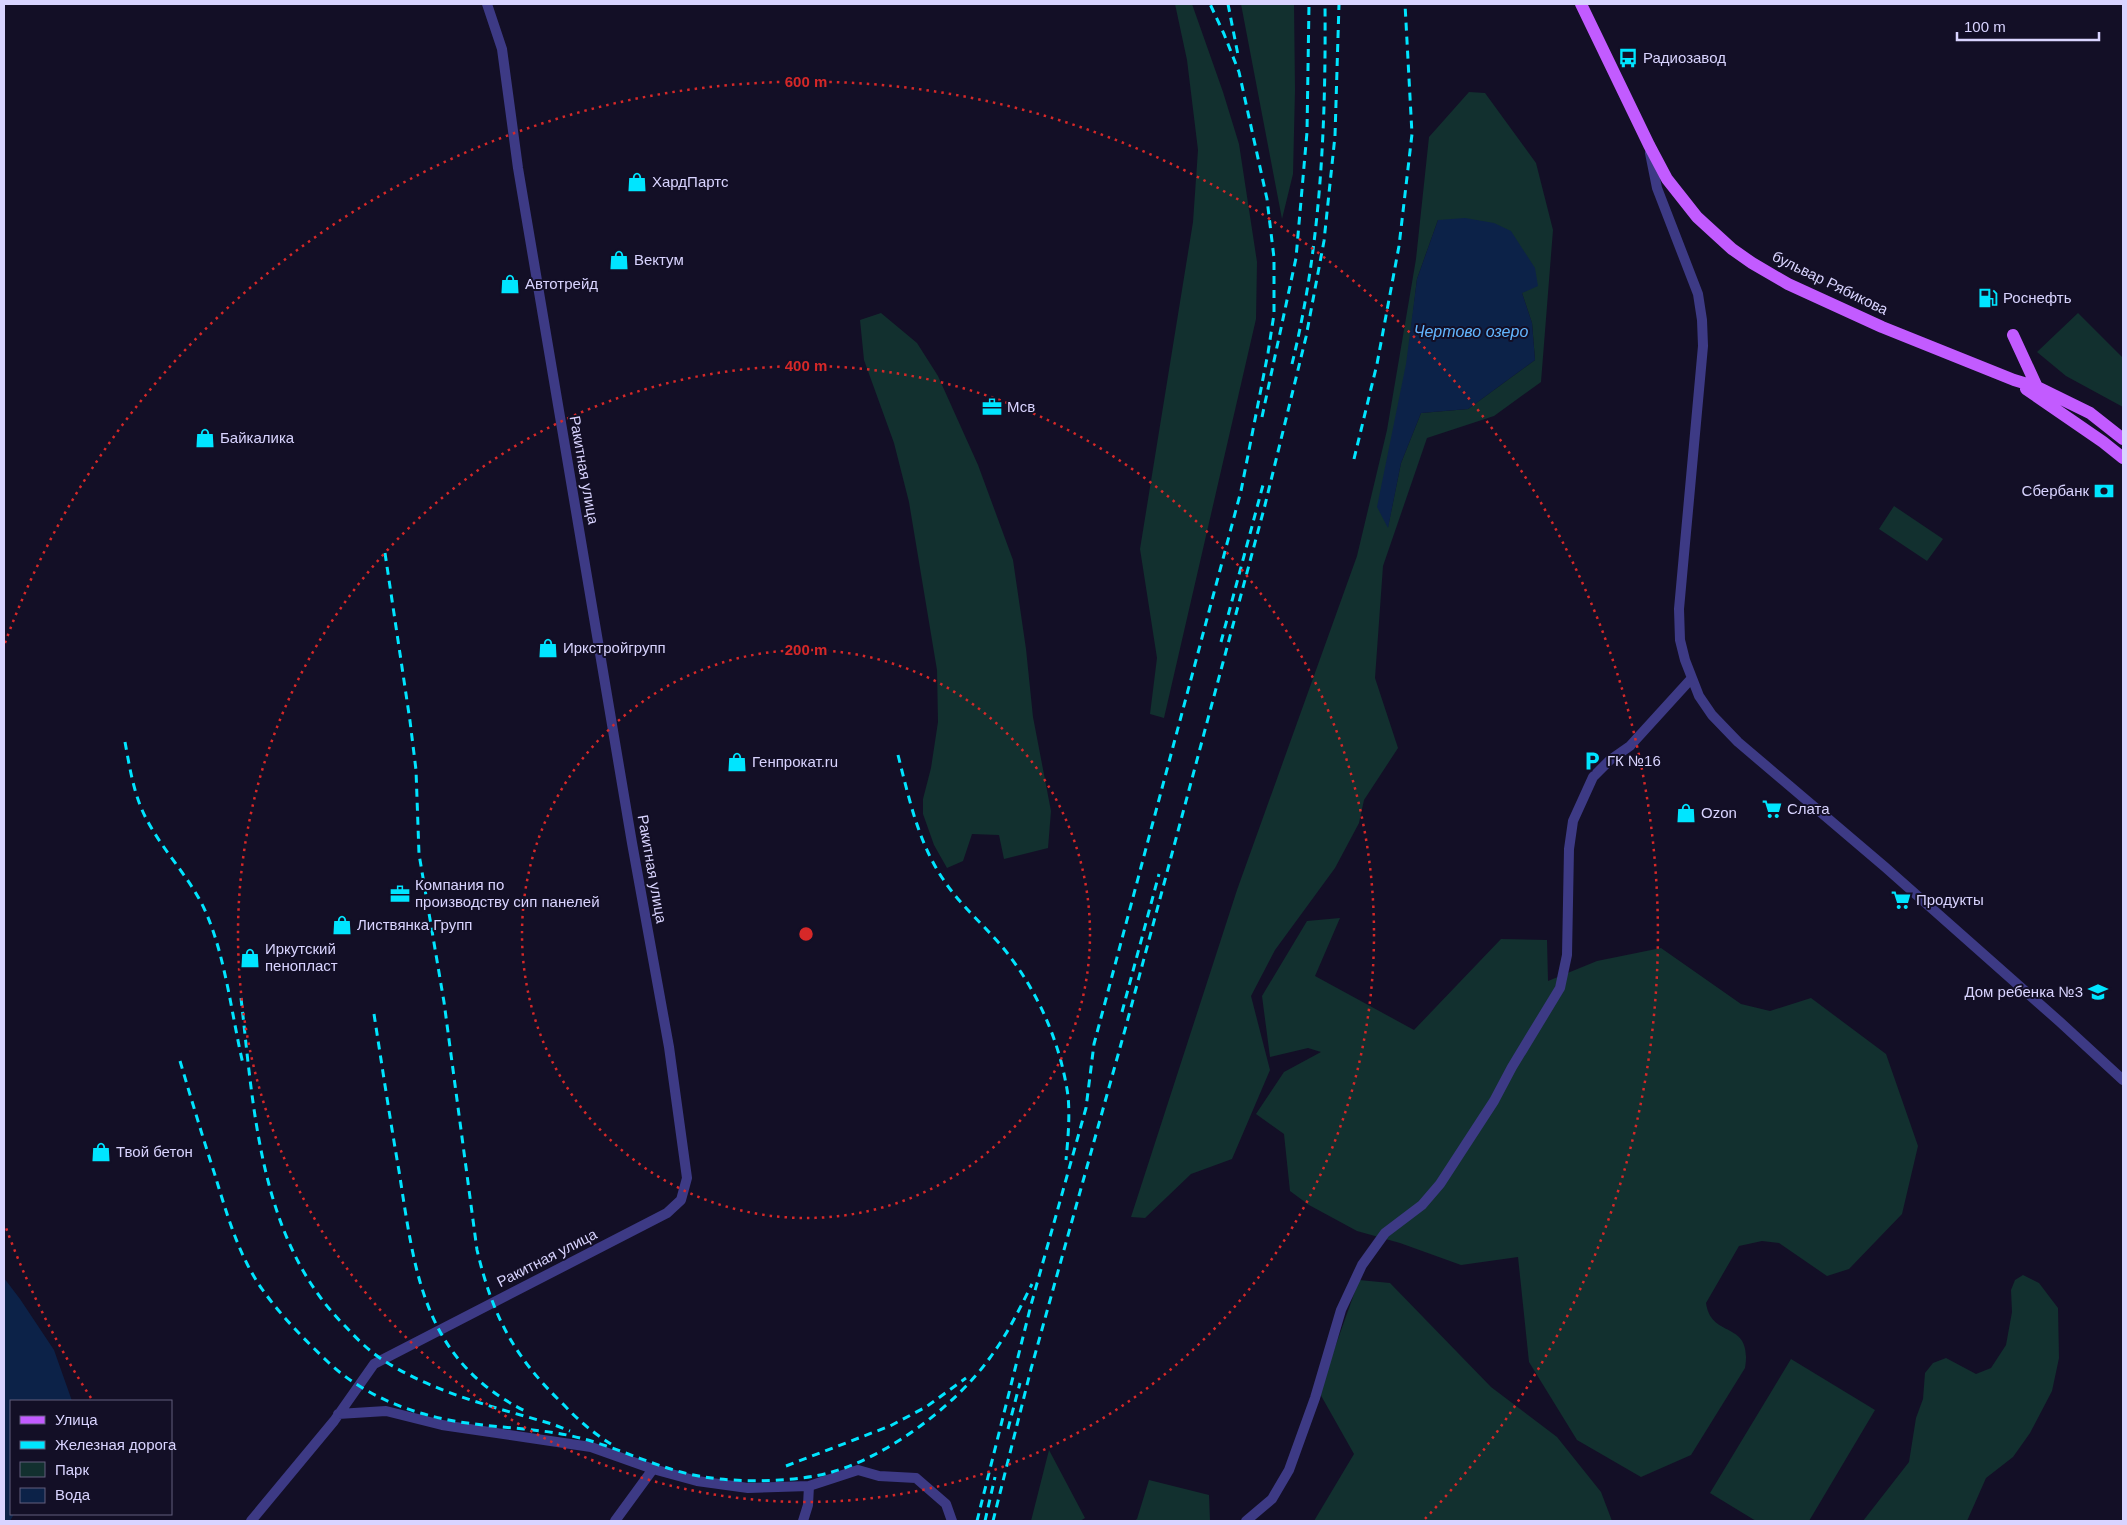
<svg xmlns="http://www.w3.org/2000/svg" width="2127" height="1525" font-family="Helvetica,sans-serif">
  <style>
    .green { fill: #12302f; fill-rule: evenodd }
    .water { fill: #0c2248 }
    .lines { fill: none; stroke-linecap: round; stroke-linejoin: round }
    .street { stroke: #3d3a85; stroke-width: 10 }
    .primary { stroke: #c25bff; stroke-width: 12 }
    .rail { stroke: #00e5ff; stroke-width: 3; stroke-dasharray: 8 6; stroke-linecap: butt }
    .ring { fill: none; stroke: #d62828; stroke-width: 2.5; stroke-dasharray: 2.5 5 }
    .labels { text-anchor: middle; stroke-width: 4; stroke-linejoin: round; paint-order: stroke }
    .poi-label { font-size: 15px; fill: #d9d4ff; stroke: #130f26; text-anchor: start }
    .street-label { font-size: 15px; fill: #d9d4ff; stroke: #130f26 }
    .water-label { font-size: 16px; font-style: italic; fill: #62b6ff; stroke: #130f26 }
    .centre { fill: #d62828; stroke: #130f26; stroke-width: 2.5 }
    .ring-label { font-size: 15px; text-anchor: middle; font-weight: bold; fill: #d62828; stroke: #130f26; stroke-width: 4; stroke-linejoin: round; paint-order: stroke }
  </style>
  <rect width="100%" height="100%" fill="#130f26"/>
  <path class="green" d="M 1175,4 L 1192,4 L 1223,92 L 1239,144 L 1257,262 L 1256,319 L 1164,718 L 1150,714 L 1157,658 L 1140,549 L 1193,222 L 1198,150 L 1187,60 Z
    M 1241,4 L 1294,4 L 1295,90 L 1293,174 L 1282,219 Z
    M 1469,92 L 1485,93 L 1536,163 L 1553,230 L 1541,382 L 1494,416 L 1427,438 L 1383,566 L 1375,678 L 1398,748 L 1364,800 L 1359,823 L 1335,868 L 1275,950 L 1251,996 L 1270,1070 L 1232,1159 L 1191,1174 L 1145,1218 L 1131,1217 L 1237,890 L 1357,556 L 1387,430 L 1416,259 L 1429,137 ZM 1438,220 L 1522,293 L 1532,323 L 1535,360 L 1468,409 L 1421,413 L 1401,463 L 1388,527 L 1417,279 Z
    M 881,313 L 917,343 L 938,376 L 978,465 L 1013,560 L 1026,649 L 1033,717 L 1051,811 L 1048,848 L 1004,859 L 999,835 L 972,834 L 963,861 L 947,868 L 934,845 L 923,814 L 923,799 L 931,768 L 938,722 L 937,670 L 909,502 L 894,443 L 864,360 L 860,320 Z
    M 2078,313 L 2123,358 L 2123,407 L 2066,376 L 2037,352 Z
    M 1894,506 L 1943,539 L 1927,561 L 1879,529 Z
    M 1340,918 L 1315,976 L 1414,1030 L 1501,939 L 1547,940 L 1548,981 L 1597,961 L 1661,948 L 1741,1004 L 1770,1011 L 1811,998 L 1886,1054 L 1918,1146 L 1902,1214 L 1849,1269 L 1827,1276 L 1779,1243 L 1762,1241 L 1739,1246 L 1706,1303 C 1711,1340 1753,1319 1745,1368 L 1691,1455 L 1641,1477 L 1577,1440 L 1529,1362 L 1518,1257 L 1461,1265 L 1400,1243 L 1357,1231 L 1309,1205 L 1290,1191 L 1284,1134 L 1256,1114 L 1284,1072 L 1321,1052 L 1308,1048 L 1270,1057 L 1262,996 L 1307,921 Z
    M 2023,1275 L 2039,1283 L 2058,1308 L 2059,1358 L 2052,1391 L 2030,1433 L 2013,1457 L 1986,1478 L 1967,1521 L 1863,1521 L 1909,1462 L 1916,1418 L 1923,1399 L 1925,1373 L 1933,1363 L 1946,1358 L 1976,1374 L 1991,1368 L 2006,1345 L 2012,1312 L 2011,1290 L 2015,1280 Z
    M 1359,1280 L 1390,1283 L 1491,1387 L 1557,1437 L 1601,1492 L 1612,1521 L 1314,1521 L 1354,1454 L 1319,1392 Z
    M 1791,1359 L 1875,1410 L 1809,1521 L 1756,1521 L 1710,1493 Z
    M 1049,1450 L 1085,1518 L 1080,1521 L 1031,1521 Z
    M 1149,1480 L 1209,1495 L 1210,1521 L 1134,1521 L 1137,1519 Z"/>
  <path class="water" d="M 1465,218 L 1494,223 L 1511,231 L 1535,268 L 1538,286 L 1522,293 L 1532,323 L 1535,360 L 1468,409 L 1421,413 L 1401,463 L 1388,528 L 1377,507 L 1406,364 L 1417,279 L 1438,220 Z
    M 4,1278 L 20,1299 L 54,1350 L 72,1401 L 11,1401 L 11,1514 L 14,1514 L 10,1521 L 4,1521 Z"/>
  <g class="lines">
    <path class="street" d="M 1650,153 L 1657,188 L 1698,294 L 1702,320 L 1703,346 L 1679,609 L 1680,640 L 1685,660 L 1699,696 L 1712,715 L 1738,742 L 1885,867 L 2060,1022 L 2123,1080
      M 338,1414 L 386,1411 L 442,1425 L 591,1447 L 653,1469 L 697,1481 L 748,1488 L 809,1486 L 858,1470 L 879,1476 L 916,1478 L 946,1504 L 952,1521
      M 251,1521 L 334,1421 L 374,1364 L 667,1213 L 681,1200 L 687,1178 L 669,1047 L 632,843 L 518,168 L 502,49 L 487,4
      M 615,1521 L 653,1469
      M 803,1521 L 808,1505 L 809,1486
      M 1246,1521 L 1272,1499 L 1289,1470 L 1315,1398 L 1341,1310 L 1362,1265 L 1385,1233 L 1422,1205 L 1440,1184 L 1494,1101 L 1512,1067 L 1560,988 L 1567,955 L 1569,849 L 1573,821 L 1593,777 L 1610,760 L 1630,746 L 1691,679"/>
    <path class="primary" d="M 1581,4 L 1649,145 L 1667,179 L 1697,217 L 1732,249 L 1752,263 L 1788,284 L 1882,327 L 2014,380 L 2037,387 L 2090,413 L 2123,439
      M 2013,335 L 2037,387
      M 2026,389 L 2103,442 L 2123,458"/>
    <path class="rail" d="M 1228,4 L 1238,55
      M 1292,364 C 1321,246 1326,124 1325,4
      M 1262,417 L 1296,258 L 1307,132 L 1309,4
      M 1354,459 L 1377,364 L 1399,246 L 1412,134 L 1405,4
      M 385,553 L 410,721 L 416,770 L 419,854 L 444,1002 L 477,1250 C 493,1317 514,1357 564,1405 C 578,1420 593,1433 611,1444
      M 1221,642 L 1263,485
      M 125,742 C 130,769 134,797 148,822 C 166,855 193,881 207,915 C 226,960 232,1017 243,1064
      M 898,755 C 909,798 918,842 943,879 C 961,907 988,928 1008,954 C 1039,994 1061,1045 1068,1096 C 1070,1117 1068,1139 1066,1160
      M 241,998 C 254,1112 260,1242 346,1327 C 357,1339 369,1351 383,1360 C 434,1393 494,1407 552,1424 L 570,1431
      M 1122,1012 L 1159,874
      M 374,1014 C 382,1066 390,1119 399,1171 C 415,1273 423,1361 527,1412
      M 180,1061 C 191,1098 202,1135 214,1172 C 226,1211 238,1255 262,1289 C 281,1316 304,1339 328,1362 C 367,1399 422,1418 475,1424 C 505,1428 537,1429 567,1435 C 614,1444 657,1470 705,1477 C 739,1483 798,1482 832,1472 C 888,1456 955,1406 989,1359 C 1007,1335 1019,1310 1032,1284
      M 1008,1429 L 1020,1383
      M 786,1466 L 890,1426 L 926,1407 L 966,1378
      M 977,1521 L 1031,1305 L 1086,1108 L 1094,1044 L 1241,491 L 1268,353 L 1274,314 L 1274,258 L 1267,199 L 1239,72 L 1224,34 L 1210,4
      M 985,1521 L 995,1477
      M 993,1521 L 1031,1369 L 1126,1026 L 1265,505 L 1306,337 L 1324,241 L 1335,136 L 1339,4"/>
  </g>
  <g class="ring">
    <circle cx="806" cy="934" r="284"/>
    <circle cx="806" cy="934" r="568"/>
    <path d="M91 1398A852 852 0 0 1 5 1225M5 643A852 852 0 1 1 1424 1520"/>
  </g>
  <defs>
    <symbol id="bus-bare" viewBox="-9 -9 18 18"><path d="M-5-6H5V4H4V6H2V4H-2V6H-4V4H-5ZM-3.5-4V0h7V-4ZM-3.5 1.2v1.5H-2V1.2ZM2 1.2v1.5H3.5V1.2Z" fill="#00e5ff" stroke="#130f26" stroke-width="2.5" paint-order="stroke"/></symbol>
    <symbol id="shop-bare" viewBox="-9 -9 18 18"><path d="M-5-2.5h2.3a2.7 3.5 0 0 1 5.4 0H5L5.5 6h-11ZM-1.5-2.5h3a1.5 2.3 0 0 0-3 0Z" fill="#00e5ff" stroke="#130f26" stroke-width="2.5" paint-order="stroke"/></symbol>
    <symbol id="fuel-bare" viewBox="-9 -9 18 18"><path d="M-5.5-6h7V0h2V4h1.3V-2.5L3-4.5l.8-.8L6-3V5H2.5V1h-1V6h-7ZM-4.2-4.7v3.2H.2V-4.7Z" fill="#00e5ff" stroke="#130f26" stroke-width="2.5" paint-order="stroke"/></symbol>
    <symbol id="office-bare" viewBox="-9 -9 18 18"><path d="M-6-3h4V-5.5h4V-3h4V5H-6ZM-1-4.5V-3h2v-1.5ZM-6 0V1H6V0Z" fill="#00e5ff" stroke="#130f26" stroke-width="2.5" paint-order="stroke"/></symbol>
    <symbol id="bank-bare" viewBox="-9 -9 18 18"><path d="M-6-4H6V4H-6ZM0-2.3a2.3 2.3 0 1 0 0 4.6a2.3 2.3 0 1 0 0-4.6Z" fill="#00e5ff" stroke="#130f26" stroke-width="2.5" paint-order="stroke"/></symbol>
    <symbol id="parking-bare" viewBox="-9 -9 18 18"><path d="M-3.5-5.5H1a3.5 3.5 0 0 1 0 7H-1V5.5H-3.5ZM-1-3.4V-.6H.8a1.4 1.4 0 0 0 0-2.8Z" fill="#00e5ff" stroke="#130f26" stroke-width="2.5" paint-order="stroke"/></symbol>
    <symbol id="supermarket-bare" viewBox="-9 -9 18 18"><path d="M-6-5.5h2.5l.6 2H6L4.5 2H-2.5L-4.4-4H-6ZM-1.5 3.2a1.3 1.3 0 1 0 .1 0ZM3 3.2a1.3 1.3 0 1 0 .1 0Z" fill="#00e5ff" stroke="#130f26" stroke-width="2.5" paint-order="stroke"/></symbol>
    <symbol id="school-bare" viewBox="-9 -9 18 18"><path d="M0-5L7-2L0 1L-7-2ZM-4 1L0 2.5L4 1V4Q0 6-4 4Z" fill="#00e5ff" stroke="#130f26" stroke-width="2.5" paint-order="stroke"/></symbol>
  </defs>
  <g fill-rule="evenodd">
    <use href="#bus-bare" x="1614" y="44" width="28" height="28"/>
    <use href="#shop-bare" x="623" y="168" width="28" height="28"/>
    <use href="#shop-bare" x="605" y="246" width="28" height="28"/>
    <use href="#shop-bare" x="496" y="270" width="28" height="28"/>
    <use href="#fuel-bare" x="1974" y="284" width="28" height="28"/>
    <use href="#office-bare" x="978" y="393" width="28" height="28"/>
    <use href="#shop-bare" x="191" y="424" width="28" height="28"/>
    <use href="#bank-bare" x="2090" y="477" width="28" height="28"/>
    <use href="#shop-bare" x="534" y="634" width="28" height="28"/>
    <use href="#parking-bare" x="1578" y="747" width="28" height="28"/>
    <use href="#shop-bare" x="723" y="748" width="28" height="28"/>
    <use href="#supermarket-bare" x="1758" y="795" width="28" height="28"/>
    <use href="#shop-bare" x="1672" y="799" width="28" height="28"/>
    <use href="#office-bare" x="386" y="880" width="28" height="28"/>
    <use href="#supermarket-bare" x="1887" y="886" width="28" height="28"/>
    <use href="#shop-bare" x="328" y="911" width="28" height="28"/>
    <use href="#shop-bare" x="236" y="944" width="28" height="28"/>
    <use href="#school-bare" x="2084" y="978" width="28" height="28"/>
    <use href="#shop-bare" x="87" y="1138" width="28" height="28"/>
  </g>
  <g class="labels">
    <g class="poi-label">
      <text x="1643" y="63">Радиозавод</text>
      <text x="652" y="187">ХардПартс</text>
      <text x="634" y="265">Вектум</text>
      <text x="525" y="289">Автотрейд</text>
      <text x="2003" y="303">Роснефть</text>
      <text x="1007" y="412">Мсв</text>
      <text x="220" y="443">Байкалика</text>
      <text x="2089" y="496" text-anchor="end">Сбербанк</text>
      <text x="563" y="653">Иркстройгрупп</text>
      <text x="1607" y="766">ГК №16</text>
      <text x="752" y="767">Генпрокат.ru</text>
      <text x="1787" y="814">Слата</text>
      <text x="1701" y="818">Ozon</text>
      <text x="415" y="890">Компания по<tspan x="415" dy="17">производству сип панелей</tspan></text>
      <text x="1916" y="905">Продукты</text>
      <text x="357" y="930">Листвянка Групп</text>
      <text x="265" y="954">Иркутский<tspan x="265" dy="17">пенопласт</tspan></text>
      <text x="2083" y="997" text-anchor="end">Дом ребенка №3</text>
      <text x="116" y="1157">Твой бетон</text>
    </g>
    <g class="street-label">
      <text transform="translate(1830 283) rotate(26)" y="5">бульвар Рябикова</text>
      <text transform="translate(584 470) rotate(80)" y="5">Ракитная улица</text>
      <text transform="translate(652 869) rotate(80)" y="5">Ракитная улица</text>
      <text transform="translate(547 1258) rotate(-27)" y="5">Ракитная улица</text>
    </g>
    <g class="water-label">
      <text x="1471" y="337">Чертово озеро</text>
    </g>
  </g>
  <circle cx="806" cy="934" r="8" class="centre"/>
  <g class="ring-label">
    <text x="806" y="87">600 m</text>
    <text x="806" y="371">400 m</text>
    <text x="806" y="655">200 m</text>
  </g>
  <rect width="2127" height="1525" fill="none" stroke="#d9d4ff" stroke-width="10"/>
  <rect x="10" y="1400" width="162" height="115" fill="#130f26" stroke="#625e7d"/>
  <rect x="20" y="1416" width="25" height="8" fill="#c25bff" stroke="#625e7d"/>
  <text x="55" y="1425" font-size="15" fill="#d9d4ff">Улица</text>
  <rect x="20" y="1441" width="25" height="8" fill="#00e5ff" stroke="#625e7d"/>
  <text x="55" y="1450" font-size="15" fill="#d9d4ff">Железная дорога</text>
  <rect x="20" y="1462" width="25" height="15" fill="#12302f" stroke="#625e7d"/>
  <text x="55" y="1475" font-size="15" fill="#d9d4ff">Парк</text>
  <rect x="20" y="1488" width="25" height="15" fill="#0c2248" stroke="#625e7d"/>
  <text x="55" y="1500" font-size="15" fill="#d9d4ff">Вода</text>
  <path d="M1957 32v8h142v-8" fill="none" stroke="#d9d4ff" stroke-width="2.5"/>
  <text x="1964" y="32" font-size="15" fill="#d9d4ff" stroke="#130f26" stroke-width="4" paint-order="stroke">100 m</text>
</svg>
